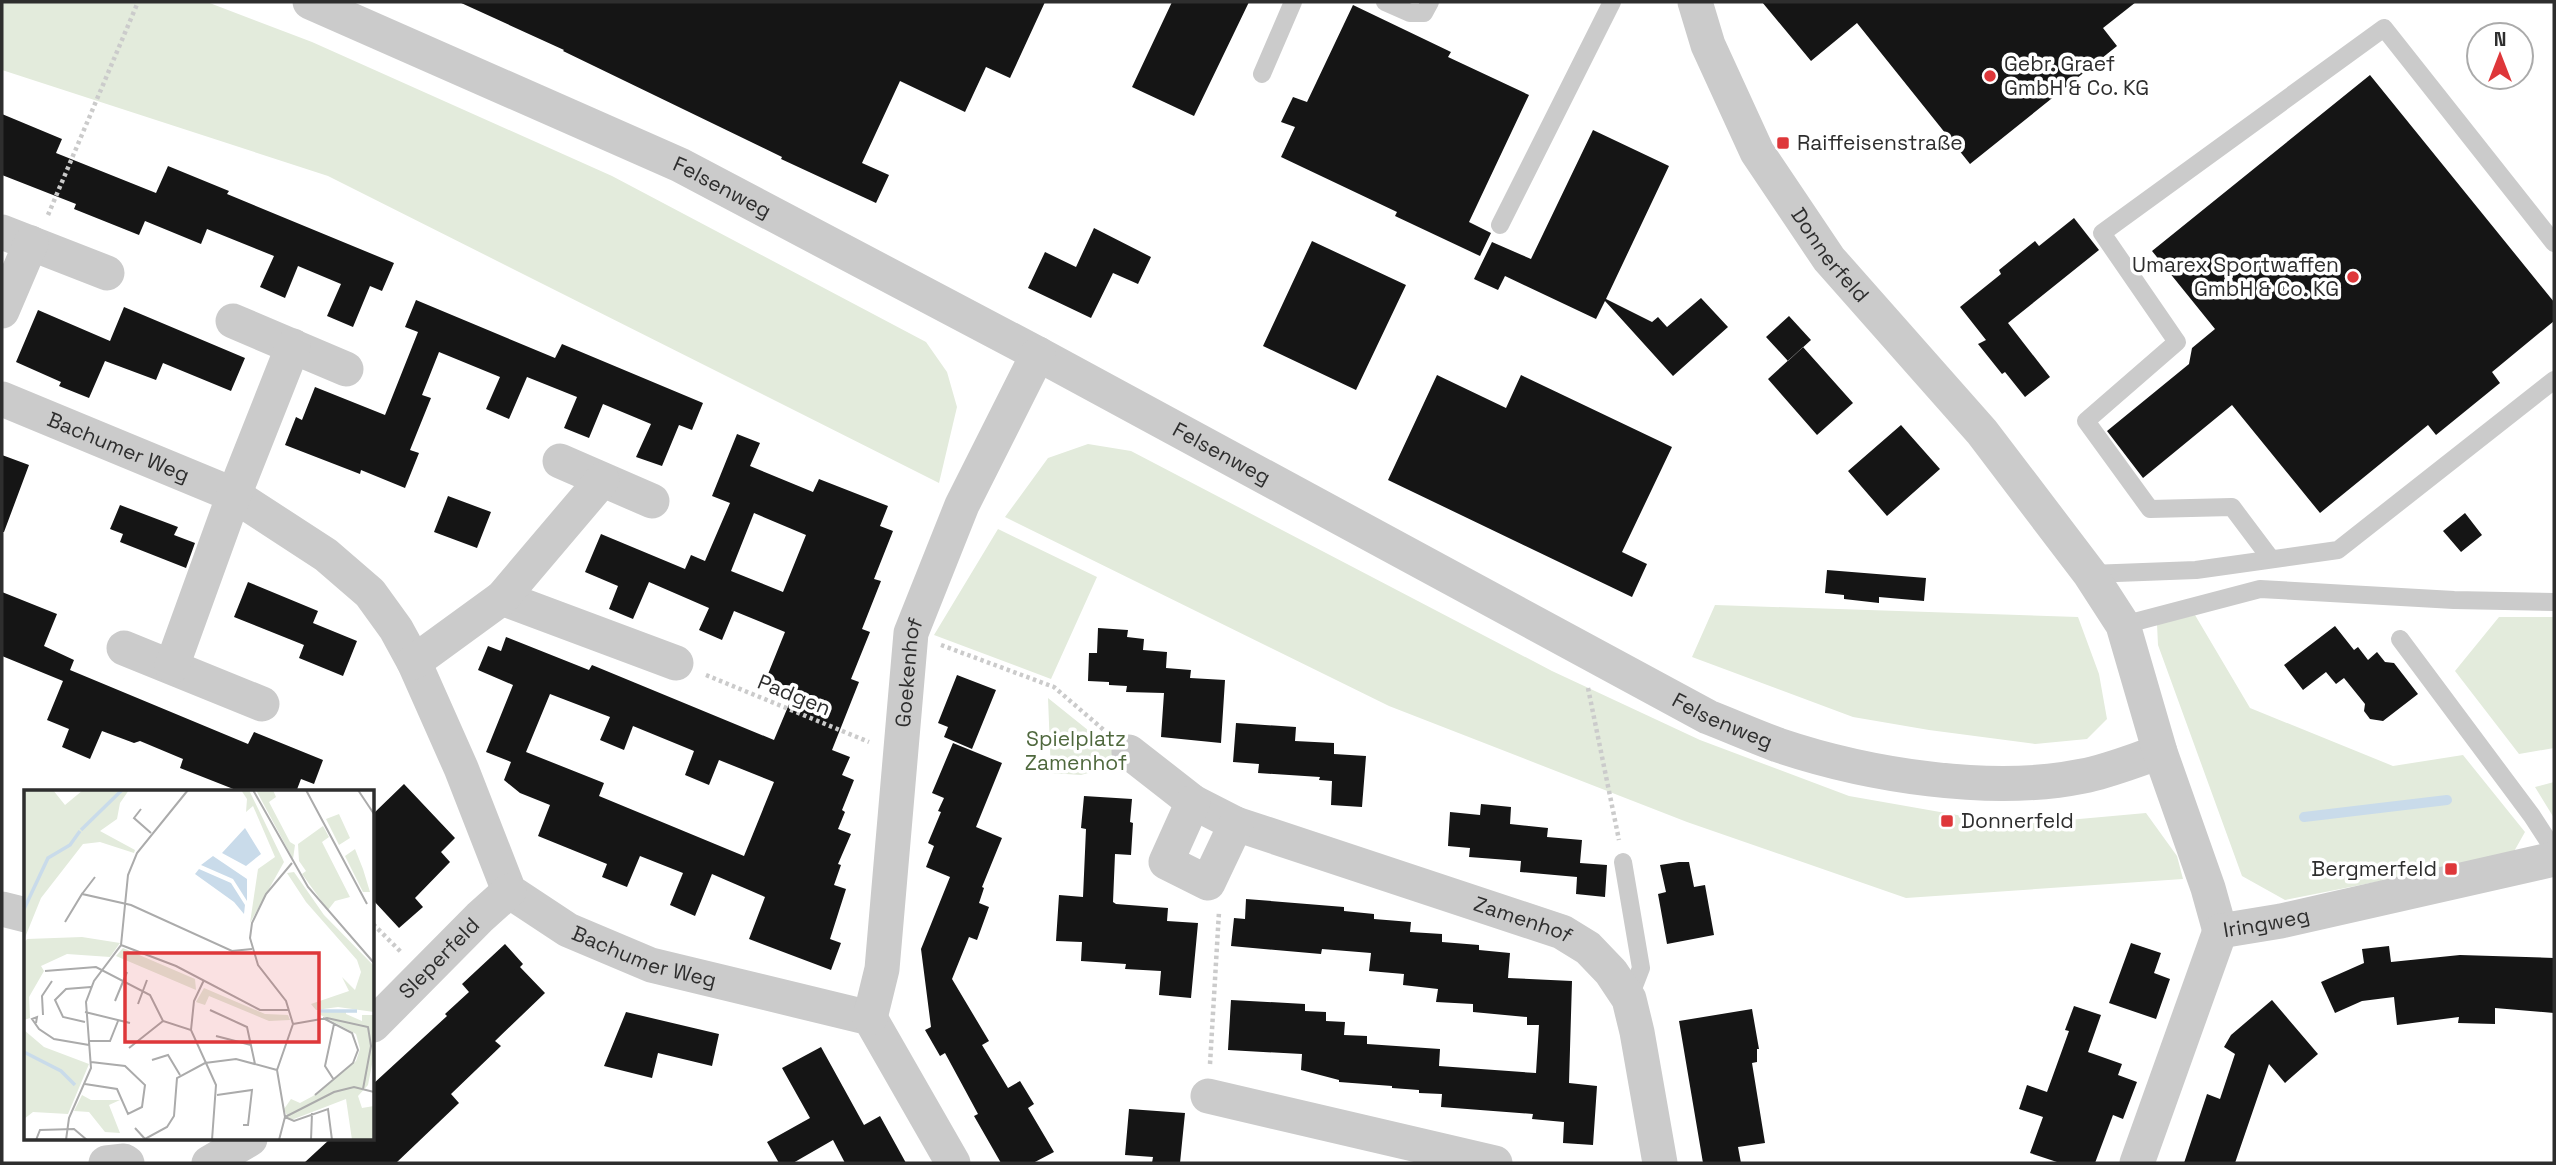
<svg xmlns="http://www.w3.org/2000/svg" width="2556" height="1165" font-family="'Space Grotesk',sans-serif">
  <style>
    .green { fill: #e3ebdc }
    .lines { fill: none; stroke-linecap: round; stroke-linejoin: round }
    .stream { stroke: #c9dbea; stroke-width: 10 }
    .building { fill: #151515; fill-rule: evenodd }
    .path { stroke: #cbcbcb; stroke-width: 4.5; stroke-dasharray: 3.5 3.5; stroke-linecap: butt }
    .service { stroke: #cbcbcb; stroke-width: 18 }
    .minor { stroke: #cbcbcb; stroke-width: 35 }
    .poi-dot { fill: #de373a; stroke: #fff; stroke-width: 2.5 }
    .labels { text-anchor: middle; stroke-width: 7; stroke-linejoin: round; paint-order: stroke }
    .poi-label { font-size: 21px; fill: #2e2e2e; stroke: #fff; text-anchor: start }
    .street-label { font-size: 21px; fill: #2e2e2e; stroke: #fff }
    .park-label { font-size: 21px; fill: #4f683d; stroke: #fff }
    .inset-river { fill: none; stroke: #c9dbea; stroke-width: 3.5 }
    .inset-road { fill: none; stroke: #ababab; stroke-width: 2 }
    .view { fill: #de373a; fill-opacity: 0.15; stroke: #de373a; stroke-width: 3.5 }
    .inset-edge { fill: none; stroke: #2e2e2e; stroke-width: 3.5 }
  </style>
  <rect width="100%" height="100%" fill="#fff"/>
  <path class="green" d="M 2,2 L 207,2 L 312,42 L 612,176 L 926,342 L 947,372 L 957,407 L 939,483 L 328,176 L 2,70 Z
    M 1088,444 L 1131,451 L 1552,671 L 1700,740 L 1849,796 L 2014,825 L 2146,813 L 2177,856 L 2183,879 L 1906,898 L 1687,822 L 1389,706 L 1005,517 L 1048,458 Z
    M 998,529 L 1097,577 L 1051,679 L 934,635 Z
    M 1715,605 L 2078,617 L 2099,674 L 2107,719 L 2087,739 L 2035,744 L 1929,730 L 1853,717 L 1692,657 Z
    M 2195,615 L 2250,708 L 2393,766 L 2463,755 L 2525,832 L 2512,855 L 2285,900 L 2242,876 L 2158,645 L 2157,624 Z
    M 2499,617 L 2554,617 L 2554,748 L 2519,754 L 2455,671 Z
    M 1048,698 L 1114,751 L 1106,768 L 1081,775 L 1051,773 Z
    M 2554,782 L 2554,818 L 2535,787 Z"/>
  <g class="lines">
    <path class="stream" d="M 2304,817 L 2447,800"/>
  </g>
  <path class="building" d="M 459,2 L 1045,2 L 1010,78 L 986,67 L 965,112 L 900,81 L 862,163 L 889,175 L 876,203 L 781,159 L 782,157 L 563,51 L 564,50 Z
    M 1172,2 L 1249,2 L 1194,116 L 1132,87 Z
    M 1762,2 L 2136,2 L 2103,28 L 2117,46 L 1970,164 L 1857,23 L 1811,61 Z
    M 1353,5 L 1451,52 L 1448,57 L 1529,95 L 1469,222 L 1491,233 L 1480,256 L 1395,216 L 1397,212 L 1281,157 L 1295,127 L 1281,122 L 1293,97 L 1307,102 Z
    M 2370,75 L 2554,302 L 2554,321 L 2492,372 L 2500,383 L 2436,435 L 2428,425 L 2320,513 L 2232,405 L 2143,478 L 2107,431 L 2189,364 L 2192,348 L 2215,329 L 2152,251 Z
    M 2,114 L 62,139 L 56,153 L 156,193 L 168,166 L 229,191 L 227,194 L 394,263 L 382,291 L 370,286 L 353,327 L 327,316 L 341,284 L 298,266 L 285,298 L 260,287 L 274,256 L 207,229 L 201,244 L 145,221 L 139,235 L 74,209 L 76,204 L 2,175 Z
    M 1593,130 L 1669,166 L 1606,299 L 1652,322 L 1658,317 L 1667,327 L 1701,298 L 1728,327 L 1673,376 L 1605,301 L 1596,319 L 1505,276 L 1498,290 L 1474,279 L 1492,242 L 1531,259 Z
    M 2074,218 L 2099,250 L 2008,323 L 2050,377 L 2025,397 L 2005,372 L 2002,374 L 1978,344 L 1986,340 L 1960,307 L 2001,274 L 1999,270 L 2035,241 L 2039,246 Z
    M 1094,228 L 1151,257 L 1138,284 L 1113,273 L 1091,318 L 1028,288 L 1045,252 L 1076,267 Z
    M 1312,241 L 1406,285 L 1356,390 L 1263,346 Z
    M 416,300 L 555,358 L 562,344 L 703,403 L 692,430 L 679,425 L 662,466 L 636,457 L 651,424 L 603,404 L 589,438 L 564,428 L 577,397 L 527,377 L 509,419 L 486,409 L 500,377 L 439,352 L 422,395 L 431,398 L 410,450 L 419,453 L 405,488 L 361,470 L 360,474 L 285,445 L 296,417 L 302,420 L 315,387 L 385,415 L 418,332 L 405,327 Z
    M 124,307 L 245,358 L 231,391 L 163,363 L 156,380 L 105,361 L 89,398 L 59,386 L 61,382 L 16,362 L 38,310 L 110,341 Z
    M 1789,316 L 1811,340 L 1788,361 L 1766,337 Z
    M 1803,347 L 1853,403 L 1817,435 L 1768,379 Z
    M 1437,375 L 1506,408 L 1521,375 L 1672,447 L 1622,552 L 1647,564 L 1632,597 L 1388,480 Z
    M 1901,425 L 1940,469 L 1887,516 L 1848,471 Z
    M 737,434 L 760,443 L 750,466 L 813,492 L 819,479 L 888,506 L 880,526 L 893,531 L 874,579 L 881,581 L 862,629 L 870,632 L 851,679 L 859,682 L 832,750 L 850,757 L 842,775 L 854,780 L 842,810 L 845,812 L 838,829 L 851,834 L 838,864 L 841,865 L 834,885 L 846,889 L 830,939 L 841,943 L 831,970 L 749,939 L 765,897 L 712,874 L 695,916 L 670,905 L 683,873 L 640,856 L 627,887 L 602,877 L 607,864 L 538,836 L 550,805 L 520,793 L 504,780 L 511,762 L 486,752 L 513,685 L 478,670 L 488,646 L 501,651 L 506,637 L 589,670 L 592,665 L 774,740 L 795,690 L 766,679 L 785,632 L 734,611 L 722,640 L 699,630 L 709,608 L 649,582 L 633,619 L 609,609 L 618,586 L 585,572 L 601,534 L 685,569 L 691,555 L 705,561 L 730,503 L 712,496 ZM 754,513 L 806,535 L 783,592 L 731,571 ZM 550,694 L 610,717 L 600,740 L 624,750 L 633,726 L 694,751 L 685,775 L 709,785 L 719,760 L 774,782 L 744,856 L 599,796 L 604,783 L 526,752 Z
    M 2,455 L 29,465 L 4,532 L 2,532 Z
    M 448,496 L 491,512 L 477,548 L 434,532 Z
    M 120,505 L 178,527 L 174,535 L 195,543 L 186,568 L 120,542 L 123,534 L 110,529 Z
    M 2465,513 L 2482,535 L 2461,552 L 2443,531 Z
    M 1827,570 L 1926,578 L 1924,601 L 1879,597 L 1879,603 L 1844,599 L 1844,595 L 1825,593 Z
    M 248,582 L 318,611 L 313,623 L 357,641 L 343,676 L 299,658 L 304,645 L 234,617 Z
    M 2,592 L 57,614 L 44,646 L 74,660 L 70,670 L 248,744 L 254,732 L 323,760 L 314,784 L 301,779 L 296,792 L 241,792 L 180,768 L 183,759 L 140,741 L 134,743 L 102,731 L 90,759 L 62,747 L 69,729 L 47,720 L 63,681 L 2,656 Z
    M 2335,626 L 2354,650 L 2358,647 L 2368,660 L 2377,652 L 2385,662 L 2394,663 L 2418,694 L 2383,721 L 2370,719 L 2364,711 L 2365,704 L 2344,678 L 2336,684 L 2326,672 L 2303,690 L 2284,665 Z
    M 1098,628 L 1128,630 L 1127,637 L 1144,639 L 1143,650 L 1167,652 L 1166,668 L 1191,670 L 1190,678 L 1225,680 L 1221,743 L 1161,737 L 1164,693 L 1126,692 L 1127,686 L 1109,685 L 1109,682 L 1088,681 L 1089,653 L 1097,653 Z
    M 957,675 L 996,690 L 972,749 L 944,737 L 948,727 L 938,723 Z
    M 1236,723 L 1296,727 L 1295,741 L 1334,743 L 1334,754 L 1366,756 L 1362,807 L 1331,805 L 1332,781 L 1319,780 L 1320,777 L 1258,773 L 1259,764 L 1233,762 Z
    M 953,743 L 1002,763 L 976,827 L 1002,838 L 982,887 L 984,888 L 979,903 L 989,907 L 977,940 L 969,937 L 952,979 L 989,1041 L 982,1045 L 1008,1088 L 1020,1081 L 1034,1104 L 1028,1108 L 1054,1152 L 1033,1163 L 1001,1163 L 974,1116 L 978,1114 L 958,1077 L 945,1053 L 940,1056 L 925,1030 L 931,1027 L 921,949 L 950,877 L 926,867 L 934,846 L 928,843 L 941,812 L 938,811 L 944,798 L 932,793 Z
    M 404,784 L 455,838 L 441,852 L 450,862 L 415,898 L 423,907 L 399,928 L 373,900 L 373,814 Z
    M 1084,796 L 1132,799 L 1130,822 L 1133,823 L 1131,855 L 1115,854 L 1113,902 L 1116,904 L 1168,908 L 1167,921 L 1198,923 L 1191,998 L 1159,995 L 1161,971 L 1125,969 L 1126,964 L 1081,961 L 1082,942 L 1056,941 L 1059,895 L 1083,897 L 1086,829 L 1081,828 Z
    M 1481,804 L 1511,807 L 1510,824 L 1548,828 L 1547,837 L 1582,840 L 1580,863 L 1607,865 L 1605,897 L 1576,894 L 1577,877 L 1520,872 L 1521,861 L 1469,857 L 1470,848 L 1448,846 L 1450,812 L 1480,815 Z
    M 1679,862 L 1689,862 L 1694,887 L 1705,885 L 1714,935 L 1667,944 L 1658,894 L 1666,892 L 1660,865 Z
    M 1246,899 L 1344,907 L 1344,911 L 1374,914 L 1374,919 L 1411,922 L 1410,932 L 1442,934 L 1442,942 L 1479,945 L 1479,950 L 1510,953 L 1508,978 L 1572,981 L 1569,1083 L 1597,1086 L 1593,1145 L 1563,1143 L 1564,1122 L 1532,1119 L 1533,1114 L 1441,1107 L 1442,1094 L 1419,1093 L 1419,1090 L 1392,1088 L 1392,1086 L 1339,1082 L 1339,1080 L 1301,1070 L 1302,1054 L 1228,1050 L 1231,1000 L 1305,1004 L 1305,1011 L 1326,1012 L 1326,1021 L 1345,1022 L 1344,1035 L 1367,1036 L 1367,1044 L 1440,1049 L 1439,1066 L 1536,1073 L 1539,1025 L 1527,1025 L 1527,1017 L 1473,1012 L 1473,1004 L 1436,1002 L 1438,989 L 1403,985 L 1404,974 L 1369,971 L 1371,953 L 1322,949 L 1321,954 L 1231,946 L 1234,918 L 1245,919 Z
    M 2131,943 L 2161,953 L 2154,973 L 2170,979 L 2156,1019 L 2109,1003 Z
    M 505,944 L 523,964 L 520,967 L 545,993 L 495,1041 L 501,1046 L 451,1094 L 459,1103 L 396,1163 L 304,1163 L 330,1139 L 373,1139 L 373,1084 L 447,1016 L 445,1014 L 469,992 L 462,984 Z
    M 2389,946 L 2391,962 L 2460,955 L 2554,958 L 2554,1013 L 2495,1008 L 2495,1024 L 2458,1023 L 2459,1017 L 2397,1025 L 2394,997 L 2362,1001 L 2335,1013 L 2321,982 L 2364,963 L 2362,949 Z
    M 2272,1000 L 2318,1054 L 2285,1083 L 2269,1064 L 2235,1163 L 2184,1163 L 2207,1094 L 2220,1099 L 2235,1054 L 2224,1047 L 2231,1035 Z
    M 2074,1006 L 2101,1015 L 2088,1052 L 2122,1064 L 2118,1075 L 2137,1082 L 2123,1119 L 2113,1115 L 2095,1163 L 2060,1163 L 2030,1153 L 2043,1117 L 2019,1109 L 2027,1085 L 2047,1092 L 2069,1031 L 2065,1030 Z
    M 1752,1009 L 1759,1049 L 1757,1049 L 1757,1062 L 1752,1063 L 1765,1143 L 1738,1147 L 1741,1163 L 1703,1163 L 1679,1021 Z
    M 626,1012 L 719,1034 L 712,1066 L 658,1053 L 652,1078 L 604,1066 Z
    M 821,1047 L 864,1125 L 880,1116 L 906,1163 L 845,1163 L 833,1140 L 793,1163 L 779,1163 L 767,1142 L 810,1118 L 782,1068 Z
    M 1129,1109 L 1185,1113 L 1180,1163 L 1152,1163 L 1153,1157 L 1125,1155 Z"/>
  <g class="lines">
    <path class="path" d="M 48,215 L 138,2
      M 941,645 L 1054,687 L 1105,731
      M 706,675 L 869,742
      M 1588,688 L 1619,840
      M 373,924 L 402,953
      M 1210,1064 L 1219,912"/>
    <path class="service" d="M 1385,2 L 1410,13 L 1424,13 L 1430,2
      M 1262,74 L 1293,2
      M 1500,225 L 1612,2
      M 2271,559 L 2232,507 L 2150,509 L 2086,421 L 2177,342 L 2102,233 L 2384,28 L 2554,243
      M 2090,574 L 2196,570 L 2338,550 L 2554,380
      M 2123,625 L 2260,589 L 2454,600 L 2554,602
      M 2400,639 L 2532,816 L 2554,850
      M 1623,862 L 1641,968 L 1629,999"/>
    <g class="minor">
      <path id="s1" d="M 310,2 L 680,165 L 1038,354 L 1708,717 C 1731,726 1754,736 1778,745 C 1867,775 1991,795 2083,776 C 2109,771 2135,760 2160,752"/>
      <path id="s2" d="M 1695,2 L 1708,45 L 1757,152 L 1829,259 L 1982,432 L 2090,574 L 2123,625 L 2160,752 L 2208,888 L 2220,931"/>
      <path d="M 2,232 L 107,273"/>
      <path d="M 2,311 L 31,243"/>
      <path d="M 233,321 L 346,369"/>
      <path id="s3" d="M 2,399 L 234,495 L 326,555 L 370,593 L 396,629 L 414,662 L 461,768 L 509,891 L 568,930 L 651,965 L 870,1018 L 953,1163"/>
      <path d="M 560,461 L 652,501"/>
      <path d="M 502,598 L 676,663"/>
      <path d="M 124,648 L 262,704"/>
      <path d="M 414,662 L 502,598 L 602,480"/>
      <path d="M 172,666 L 234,495 L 293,346"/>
      <path id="s4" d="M 1129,752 L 1193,802 L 1236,824 L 1562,932 L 1588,948 L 1611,972 L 1629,999 L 1637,1032 L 1660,1163"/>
      <path d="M 1193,802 L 1166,862 L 1208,883 L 1236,824"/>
      <path d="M 2,909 L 26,915"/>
      <path id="s5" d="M 2220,931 L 2281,921 L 2554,859"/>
      <path id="s6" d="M 870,1018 L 882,969 L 911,633 L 962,505 L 1038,354"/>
      <path id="s7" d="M 373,1025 L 480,917 L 509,891"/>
      <path d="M 1208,1096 L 1495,1163"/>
      <path d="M 106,1163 L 124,1161 L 127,1163"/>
      <path d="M 209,1163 L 250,1139"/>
      <path d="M 2137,1163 L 2220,931"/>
    </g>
  </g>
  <g class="poi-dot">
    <circle cx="1990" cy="76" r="7"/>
    <rect x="1776" y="136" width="14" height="14" rx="3.5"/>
    <circle cx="2353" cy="277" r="7"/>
    <rect x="1940" y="814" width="14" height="14" rx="3.5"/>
    <rect x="2444" y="862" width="14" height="14" rx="3.5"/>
  </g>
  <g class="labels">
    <g class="poi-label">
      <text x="2004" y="71">Gebr. Graef<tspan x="2004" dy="24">GmbH &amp; Co. KG</tspan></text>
      <text x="1797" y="150">Raiffeisenstraße</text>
      <text x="2339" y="272" text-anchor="end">Umarex Sportwaffen<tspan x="2339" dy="24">GmbH &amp; Co. KG</tspan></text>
      <text x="1961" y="828">Donnerfeld</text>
      <text x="2437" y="876" text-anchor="end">Bergmerfeld</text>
    </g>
    <g class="street-label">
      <text dy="7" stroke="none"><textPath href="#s1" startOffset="452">Felsenweg</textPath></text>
      <text dy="7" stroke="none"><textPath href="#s2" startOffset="289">Donnerfeld</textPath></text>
      <text dy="7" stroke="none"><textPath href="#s3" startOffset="126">Bachumer Weg</textPath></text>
      <text dy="7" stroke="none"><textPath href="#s1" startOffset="1018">Felsenweg</textPath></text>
      <text dy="7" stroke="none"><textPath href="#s6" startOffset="348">Goekenhof</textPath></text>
      <text transform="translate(794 695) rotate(22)" y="7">Padgen</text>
      <text dy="7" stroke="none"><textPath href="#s1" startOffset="1586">Felsenweg</textPath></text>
      <text dy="7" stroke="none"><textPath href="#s4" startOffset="432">Zamenhof</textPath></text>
      <text dy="7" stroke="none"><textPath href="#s5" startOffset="47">Iringweg</textPath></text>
      <text dy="7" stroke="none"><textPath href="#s3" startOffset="901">Bachumer Weg</textPath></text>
      <text dy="7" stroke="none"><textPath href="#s7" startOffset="94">Sleperfeld</textPath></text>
    </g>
    <g class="park-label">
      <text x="1076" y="746">Spielplatz<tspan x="1076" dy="24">Zamenhof</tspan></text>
    </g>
  </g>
  <g transform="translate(24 790)">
    <rect width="350" height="350" fill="#fff"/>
    <path d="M 0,0 L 29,0 L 41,15 L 59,0 L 105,0 L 96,13 L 93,29 L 76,41 L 111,60 L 110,63 L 76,52 L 59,54 L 17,108 L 0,150 ZM 217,0 L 225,0 L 260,72 L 226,133 L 234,79 L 251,67 L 229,16 L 222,22 L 223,9 ZM 232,0 L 249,0 L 252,7 L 245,12 L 266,52 L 271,55 L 269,69 ZM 315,24 L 326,48 L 315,55 L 302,29 ZM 299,36 L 305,47 L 298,52 L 326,107 L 311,111 L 304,120 L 278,84 L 282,81 L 275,71 L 274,54 ZM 331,59 L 339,79 L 346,102 L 339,102 L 321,66 ZM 270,82 L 300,125 L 350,176 L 350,222 L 314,217 L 292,220 L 287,214 L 325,201 L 318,187 L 331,200 L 337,182 L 333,170 L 282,112 L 263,83 ZM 58,147 L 96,153 L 86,167 L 43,164 L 17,176 L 20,181 L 5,207 L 6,228 L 0,230 L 0,153 L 3,149 ZM 99,158 L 171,189 L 172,200 L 92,166 ZM 180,198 L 241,224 L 264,225 L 266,230 L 245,231 L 185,206 L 181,215 L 172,212 ZM 322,220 L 322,224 L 338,231 L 338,225 L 350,225 L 350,264 L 344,295 L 334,306 L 338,318 L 350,316 L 350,350 L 328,350 L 322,309 L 270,329 L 265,330 L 260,319 L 267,309 L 276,313 L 289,306 L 332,271 L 336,259 L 332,244 L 293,223 ZM 0,240 L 20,257 L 65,274 L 44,324 L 9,322 L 0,329 ZM 58,305 L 67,310 L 96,310 L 85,315 L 96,343 L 81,342 L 65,322 L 50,321 Z" fill="#e3ebdc"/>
    <path d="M 221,38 L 237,64 L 222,76 L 198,63 ZM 189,66 L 223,89 L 223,111 L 209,89 L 177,75 ZM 175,79 L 207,93 L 221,115 L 220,124 L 210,112 L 171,84 Z" fill="#c9dbea"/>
    <path class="inset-river" d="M 57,40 L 98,0M 0,119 L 24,68 L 46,55 L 56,41M 296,221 L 333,221M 0,262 L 37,281 L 51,295"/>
    <path class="inset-road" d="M 229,0 L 284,97 L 350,173M 282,0 L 343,114M 334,0 L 350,24M 117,19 L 110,28 L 127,43M 268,73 L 242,104 L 228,133 L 226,148 L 234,175 L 262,211 L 269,234M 58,104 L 71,87M 41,132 L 58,104 L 107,115 L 208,161 L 228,159M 97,155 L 152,176 L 236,220 L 265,220M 21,181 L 72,177 L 126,205 L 139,231 L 167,240 L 192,295 L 188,350M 91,211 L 103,182M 114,214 L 123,190M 186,220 L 223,237 L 231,274M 61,222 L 106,233M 19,225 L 18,206 L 28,191M 61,232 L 39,227 L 31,210 L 42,199 L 67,197M 12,233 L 13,227 L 8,229 L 15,239 L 30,249 L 65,255M 269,234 L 303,228 L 344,237 L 347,256 L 339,299M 310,234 L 301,276 L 310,290M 167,240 L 170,211 L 180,190M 192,246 L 227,255M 64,251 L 86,251 L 94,231M 105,258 L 139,231M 128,270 L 144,265 L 156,285M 253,280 L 261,327 L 270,331 L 304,319 L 308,350M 61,294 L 93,299 L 104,324 L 118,317 L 121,295 L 101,276 L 67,272M 193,305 L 228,300 L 224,335 L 219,335M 291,305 L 329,273 L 334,260 L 328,243 L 299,228M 111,338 L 121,349 L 143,337 L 150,326 L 153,288 L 181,273 L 212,269 L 253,280 L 269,234M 12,350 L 16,340 L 50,339 L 63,350M 42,350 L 45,328 L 67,278 L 62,212 L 70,191 L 97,155 L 104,85 L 113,63 L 164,0M 255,350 L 261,327 L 310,302 L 330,297 L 350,302M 287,350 L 288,323"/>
    <path class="view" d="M 101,163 L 295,163 L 295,252 L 101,252 Z"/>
    <rect width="350" height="350" class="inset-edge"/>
  </g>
  <rect width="2556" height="1165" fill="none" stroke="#2e2e2e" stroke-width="7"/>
  <g transform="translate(2500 56)"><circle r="33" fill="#ffffff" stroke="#ababab" stroke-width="2"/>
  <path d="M0-5L12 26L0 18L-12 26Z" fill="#de373a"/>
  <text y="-10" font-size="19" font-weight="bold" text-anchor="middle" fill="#2e2e2e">N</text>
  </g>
</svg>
